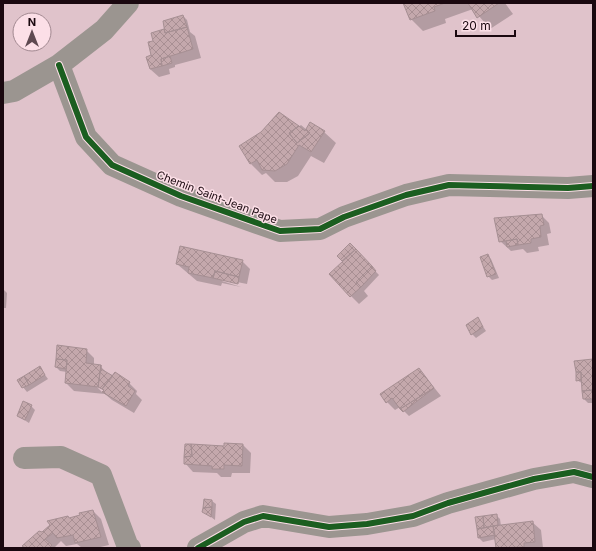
<svg xmlns="http://www.w3.org/2000/svg" width="596" height="551" font-family="Inter,sans-serif">
  <style>
    .shadow { fill: #0003; fill-rule: evenodd }
    .building { fill: url(#building-cross-hatch); stroke: #a68f93 }
    .lines { fill: none; stroke-linecap: round; stroke-linejoin: round }
    .street { stroke: #9b9590; stroke-width: 22 }
    .cycleway-casing { stroke: #fcdfe7; stroke-width: 8 }
    .cycleway { stroke: #1b5e20; stroke-width: 6 }
    .labels { text-anchor: middle; stroke-width: 3; stroke-linejoin: round; paint-order: stroke }
    .street-label { font-size: 11px; fill: #1a080f; stroke: #fcdfe7 }
  </style>
  <defs>
    <pattern id="building-cross-hatch" width="8" height="8" patternUnits="userSpaceOnUse"><rect width="8" height="8" fill="#c4a8ac"/><path d="M0 0l8 8M0 8l8-8" fill="none" stroke="#a88f93"/></pattern>
  </defs>
  <rect width="100%" height="100%" fill="#e0c3cb"/>
  <path class="shadow" d="M 404,3 L 505,3 L 513,14 L 490,29 L 473,9 L 445,19 L 446,23 L 423,31 L 411,19 Z
    M 183,16 L 187,20 L 190,32 L 195,36 L 201,58 L 175,65 L 175,67 L 169,69 L 170,74 L 159,77 L 150,69 L 155,42 L 164,31 L 167,33 Z
    M 301,125 L 307,130 L 324,132 L 336,143 L 324,163 L 311,156 L 298,176 L 287,182 L 275,182 L 266,173 L 262,175 L 251,164 Z
    M 541,215 L 549,223 L 551,233 L 547,234 L 549,245 L 538,247 L 539,251 L 527,253 L 523,249 L 511,251 L 500,241 Z
    M 350,245 L 379,275 L 364,291 L 368,296 L 359,304 L 351,296 L 344,262 L 338,256 Z
    M 487,255 L 491,259 L 499,278 L 492,280 L 488,276 Z
    M 242,261 L 250,269 L 247,284 L 222,279 L 222,281 L 241,287 L 222,283 L 221,286 L 197,281 L 177,264 Z
    M 3,289 L 7,293 L 6,308 L 3,308 Z
    M 478,319 L 486,331 L 476,338 L 472,334 Z
    M 86,350 L 94,358 L 94,365 L 100,366 L 108,374 L 129,383 L 137,391 L 136,394 L 142,400 L 134,413 L 112,400 L 105,394 L 74,391 L 66,383 L 67,372 L 60,371 L 56,367 L 57,359 ZM 96,386 L 99,386 L 103,390 L 104,394 Z
    M 593,360 L 593,403 L 588,403 L 584,399 L 583,384 L 577,380 L 577,372 Z
    M 40,368 L 48,379 L 27,392 L 18,381 Z
    M 419,369 L 441,396 L 409,416 L 400,407 L 395,410 L 387,402 Z
    M 31,406 L 35,410 L 29,423 L 18,416 Z
    M 243,445 L 251,453 L 250,473 L 232,473 L 231,477 L 221,477 L 217,473 L 193,472 L 185,463 L 225,447 Z
    M 212,501 L 216,504 L 215,520 L 203,511 Z
    M 93,511 L 101,519 L 109,545 L 96,548 L 82,548 L 77,544 L 66,546 L 61,541 L 54,548 L 26,548 L 42,533 L 69,519 Z
    M 496,515 L 500,519 L 501,526 L 532,522 L 541,530 L 543,548 L 497,548 L 496,539 L 483,542 L 479,538 Z"/>
  <path class="building" d="M 403,3 L 445,3 L 434,7 L 435,11 L 410,20 Z
    M 468,3 L 499,3 L 477,18 Z
    M 183,15 L 187,27 L 165,33 L 163,21 Z
    M 187,27 L 193,49 L 161,59 L 162,66 L 150,69 L 146,57 L 151,55 L 148,42 L 153,41 L 151,33 L 164,29 L 165,33 Z
    M 170,56 L 172,63 L 162,66 L 161,59 Z
    M 279,112 L 299,126 L 289,133 L 297,143 L 310,133 L 306,129 L 310,122 L 325,131 L 311,152 L 299,145 L 287,164 L 275,171 L 262,170 L 257,160 L 250,164 L 239,146 L 261,132 Z
    M 299,126 L 305,131 L 306,129 L 310,133 L 297,143 L 289,133 Z
    M 542,214 L 544,225 L 540,226 L 541,237 L 531,239 L 531,243 L 518,245 L 517,239 L 499,242 L 494,218 Z
    M 517,239 L 518,245 L 507,247 L 506,241 Z
    M 350,243 L 356,249 L 342,261 L 337,256 Z
    M 180,246 L 243,260 L 239,277 L 215,271 L 213,278 L 188,273 L 189,267 L 176,264 Z
    M 356,249 L 372,266 L 356,282 L 361,287 L 350,297 L 329,274 Z
    M 488,254 L 496,274 L 487,277 L 480,257 Z
    M 372,266 L 376,271 L 361,287 L 356,282 Z
    M 215,271 L 239,277 L 238,284 L 213,278 Z
    M 478,317 L 483,327 L 471,335 L 466,325 Z
    M 57,345 L 87,349 L 86,363 L 101,365 L 98,387 L 65,383 L 67,360 L 56,359 Z
    M 56,359 L 67,360 L 66,369 L 55,367 Z
    M 593,359 L 593,390 L 582,391 L 581,372 L 576,372 L 574,361 Z
    M 101,365 L 101,369 L 113,376 L 102,389 L 98,387 Z
    M 40,366 L 45,375 L 29,385 L 24,376 Z
    M 419,368 L 434,388 L 400,409 L 392,398 L 386,403 L 380,394 Z
    M 115,372 L 130,382 L 128,386 L 135,391 L 126,406 L 102,392 L 104,390 L 102,389 Z
    M 576,372 L 581,372 L 581,380 L 576,381 Z
    M 24,376 L 29,385 L 22,388 L 17,380 Z
    M 434,388 L 403,412 L 400,409 Z
    M 593,390 L 593,399 L 583,399 L 582,391 Z
    M 23,401 L 32,405 L 25,420 L 17,416 Z
    M 224,443 L 243,444 L 242,466 L 224,465 L 224,469 L 212,469 L 212,466 L 184,464 L 184,457 L 192,456 L 191,444 L 224,446 Z
    M 185,444 L 191,444 L 192,456 L 184,457 Z
    M 204,499 L 212,500 L 212,507 L 203,508 Z
    M 212,507 L 211,517 L 202,512 L 203,508 Z
    M 93,510 L 101,537 L 75,543 L 73,535 L 57,538 L 53,533 L 45,539 L 52,545 L 49,548 L 25,548 L 22,546 L 39,531 L 42,532 L 50,525 L 47,521 L 68,516 L 69,518 L 80,515 L 79,513 Z
    M 497,514 L 498,525 L 484,528 L 483,516 Z
    M 483,516 L 484,528 L 477,529 L 475,517 Z
    M 533,521 L 535,542 L 524,543 L 524,547 L 496,548 L 493,526 Z
    M 493,526 L 495,535 L 478,538 L 477,529 Z"/>
  <g class="lines">
    <path class="street" d="M 59,65 L 86,137 L 112,165 L 181,196 L 280,231 L 320,229 L 344,217 L 406,195 L 449,185 L 568,188 L 593,186
      M 3,93 L 14,91 L 59,65 L 104,30 L 128,3
      M 24,458 L 61,457 L 101,475 L 128,547 L 130,548
      M 198,548 L 244,522 L 263,516 L 329,527 L 367,524 L 413,516 L 448,503 L 534,479 L 574,472 L 593,477"/>
    <defs>
      <path id="cycleway" d="M 59,65 L 86,137 L 112,165 L 181,196 L 280,231 L 320,229 L 344,217 L 406,195 L 449,185 L 568,188 L 593,186
        M 198,548 L 244,522 L 263,516 L 329,527 L 367,524 L 413,516 L 448,503 L 534,479 L 574,472 L 593,477"/>
    </defs>
    <use href="#cycleway" class="cycleway-casing"/>
    <use href="#cycleway" class="cycleway"/>
  </g>
  <g class="labels">
    <g class="street-label">
      <text transform="translate(217 197) rotate(21)" y="4">Chemin Saint-Jean Pape</text>
    </g>
  </g>
  <rect width="596" height="551" fill="none" stroke="#1a080f" stroke-width="8"/>
  <g transform="translate(32 32)"><circle r="19" fill="#fcdfe7" stroke="#a28991"/>
  <path d="M0-3L7 15L0 10L-7 15Z" fill="#5f4951"/>
  <text y="-6" font-size="11" font-weight="bold" text-anchor="middle" fill="#1a080f">N</text>
  </g>
  <path d="M456 30v6h59v-6" fill="none" stroke="#1a080f" stroke-width="2"/>
  <text x="462" y="30" font-size="12" fill="#1a080f" stroke="#fcdfe7" stroke-width="3" paint-order="stroke">20 m</text>
</svg>
